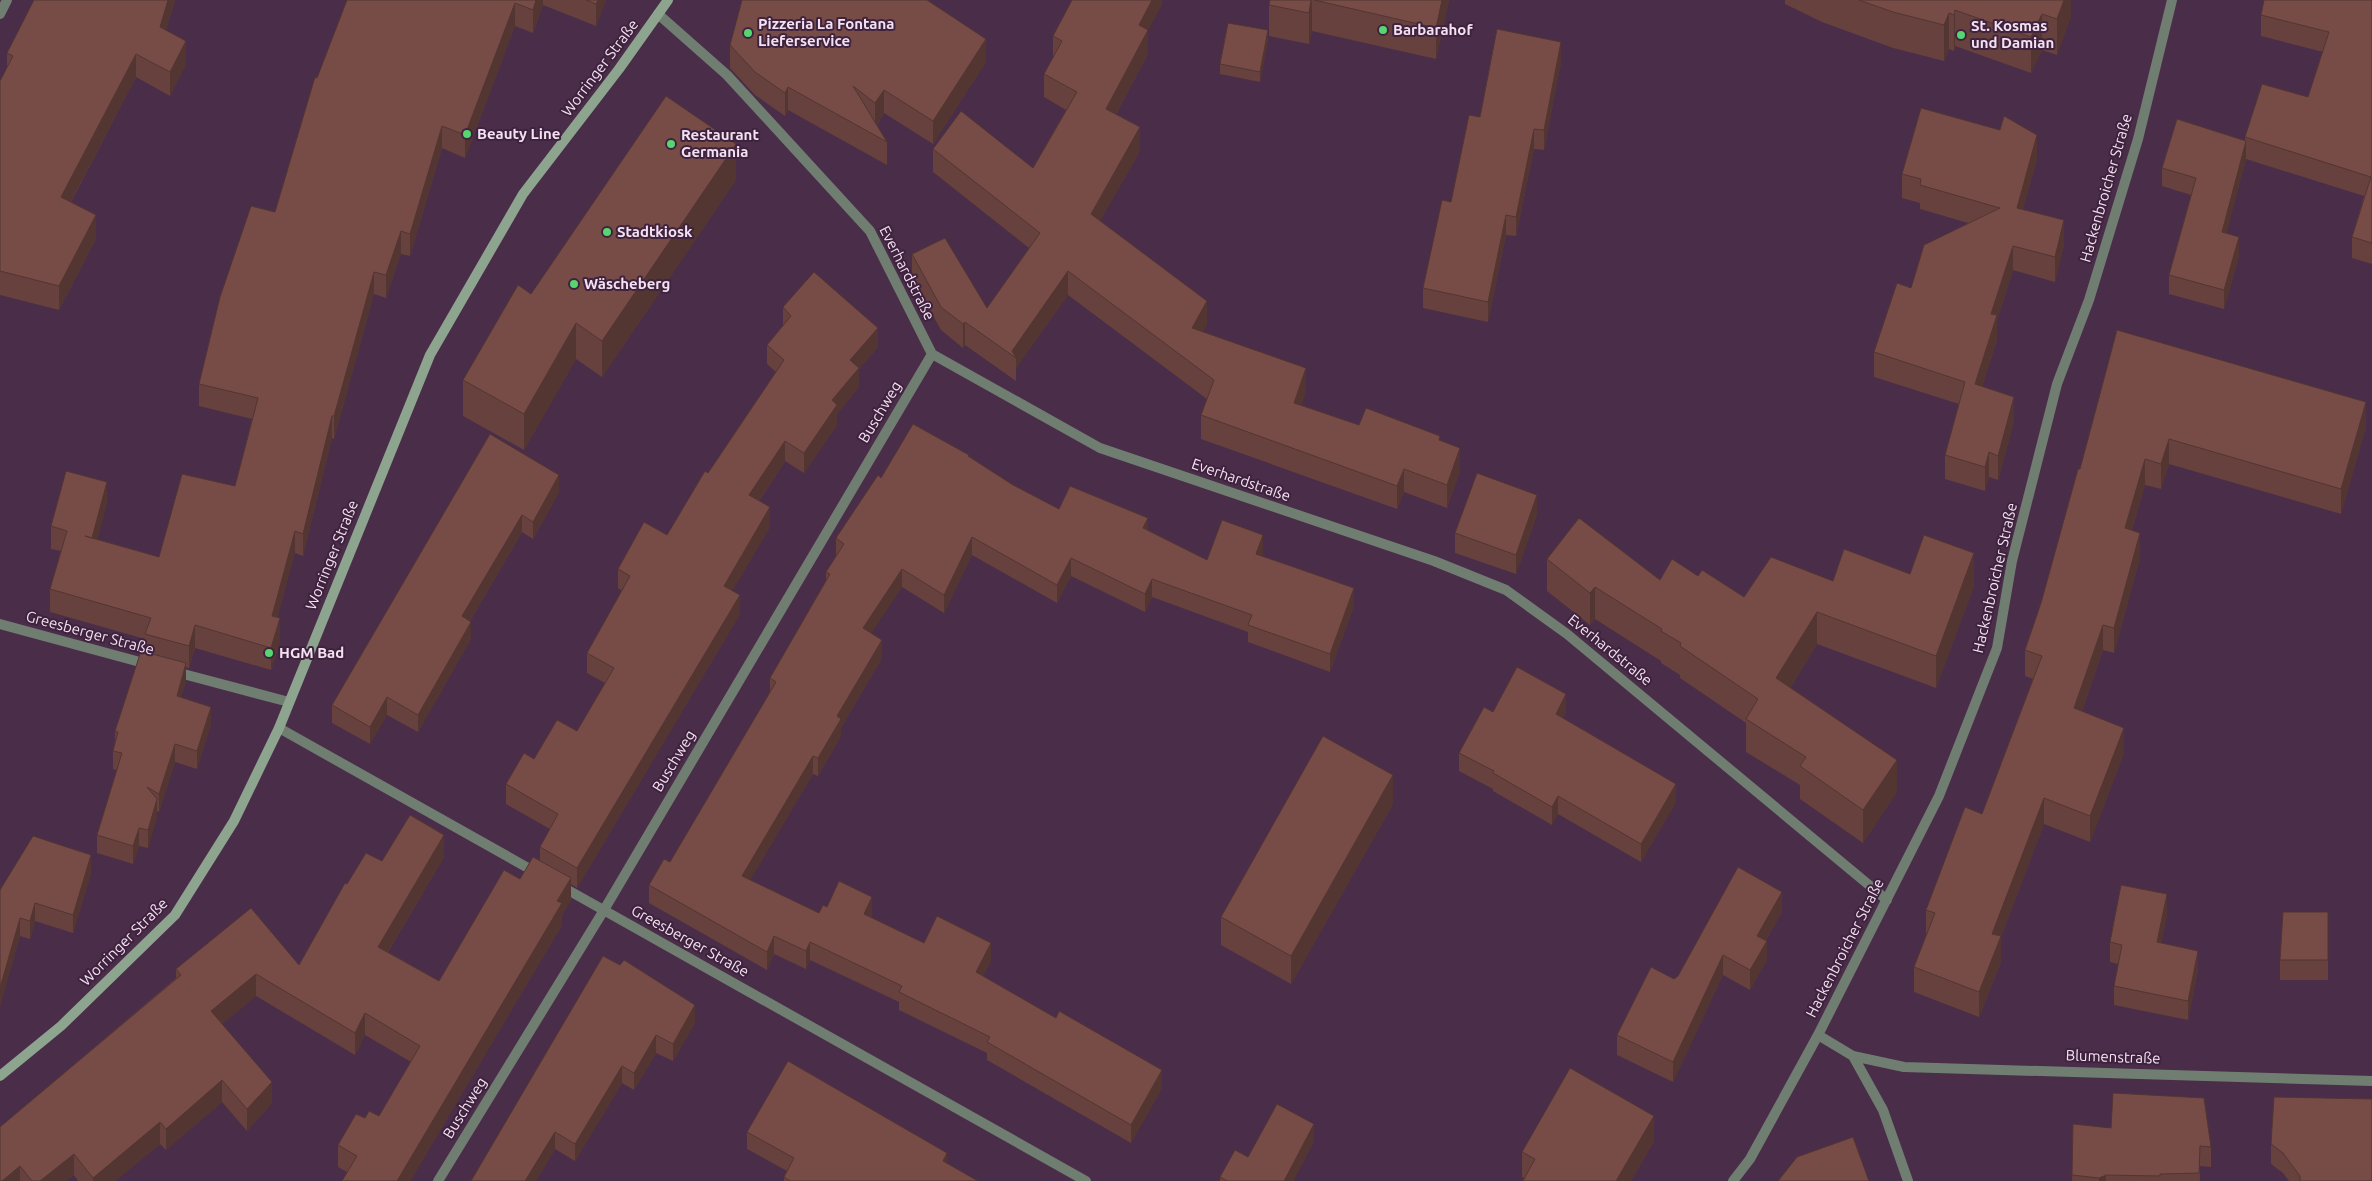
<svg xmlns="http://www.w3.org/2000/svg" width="2372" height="1181" font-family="Ubuntu,sans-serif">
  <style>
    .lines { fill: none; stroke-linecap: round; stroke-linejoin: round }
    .minor { stroke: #6f7e71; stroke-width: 10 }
    .secondary { stroke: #8da58f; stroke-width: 10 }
    .wall { fill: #66413d }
    .shaded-wall { fill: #533532 }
    .building { fill: #774c47; stroke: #533532 }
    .poi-dot { fill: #57d570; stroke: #3f233e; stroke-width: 2 }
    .labels { text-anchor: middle; stroke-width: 4; stroke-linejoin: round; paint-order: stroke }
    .poi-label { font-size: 15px; font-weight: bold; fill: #f4e2f3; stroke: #3f233e; text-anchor: start }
    .street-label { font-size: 15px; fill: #f4e2f3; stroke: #3f233e }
  </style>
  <rect width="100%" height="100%" fill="#4a2d49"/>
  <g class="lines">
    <path class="minor" d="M 0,14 L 7,0
      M 658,14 L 727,75 L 870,231 L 932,354 L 1100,448 L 1434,561 L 1506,590 L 1567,634 L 1887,900
      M 0,624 L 151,665
      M 172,671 L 289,702
      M 279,728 L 537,873
      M 559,885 L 1086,1181
      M 1818,1035 L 1853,1056 L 1904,1067 L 2372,1081
      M 1853,1056 L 1883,1110 L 1908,1181
      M 438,1181 L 604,910 L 932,354
      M 1733,1181 L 1750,1159 L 1818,1035 L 1939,796 L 1997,648 L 2012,561 L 2057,384 L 2089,300 L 2138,139 L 2172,0"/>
    <path class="secondary" d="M 0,1076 L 61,1026 L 175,915 L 234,821 L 279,728 L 430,355 L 523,194 L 619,69 L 668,0"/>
  </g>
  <path class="wall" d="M 34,0 L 175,0 L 166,30 L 186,64 L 170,96 L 136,77 L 71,202 L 96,239 L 59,310 L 0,295 L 0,81 L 7,68 L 7,53 Z
    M 347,0 L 606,0 L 596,26 L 543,5 L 533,33 L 515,26 L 465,158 L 442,148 L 410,256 L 401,254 L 386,298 L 374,294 L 334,439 L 332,438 L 303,556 L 295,553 L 277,618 L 280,641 L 271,670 L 195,648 L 189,668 L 186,667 L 186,681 L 181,697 L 211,724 L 197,769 L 175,762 L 159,812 L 157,811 L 157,817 L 148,848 L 139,846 L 133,864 L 97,853 L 97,835 L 117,770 L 113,769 L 113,751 L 115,741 L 115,731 L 145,653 L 145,639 L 50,612 L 50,589 L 61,551 L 51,549 L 51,526 L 107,504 L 97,539 L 159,557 L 235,486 L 252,419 L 199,406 L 199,384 L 275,212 L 317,78 Z
    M 1162,0 L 1162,4 L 1148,30 L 1148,54 L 1116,114 L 1140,151 L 1100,221 L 1207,325 L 1202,332 L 1306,392 L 1301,405 L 1359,425 L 1440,441 L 1460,471 L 1447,508 L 1404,492 L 1397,509 L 1201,439 L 1201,415 L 1207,399 L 1068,295 L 1016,368 L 1016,381 L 965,345 L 963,348 L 941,330 L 912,278 L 912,254 L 987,308 L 1029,248 L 933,172 L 933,149 L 1033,168 L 1066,110 L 1044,97 L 1044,74 L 1053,58 L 1053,36 Z
    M 1270,0 L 1449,0 L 1436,59 L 1312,31 L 1309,44 L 1269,36 L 1269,5 Z
    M 1785,0 L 2071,0 L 2071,16 L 2057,55 L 2042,50 L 2031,73 L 1955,46 L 1954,51 L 1949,49 L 1944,61 L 1893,48 L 1822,22 L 1785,4 Z
    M 2372,0 L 2372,264 L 2352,258 L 2352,237 L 2364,196 L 2246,159 L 2226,234 L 2239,256 L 2224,309 L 2169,294 L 2169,275 L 2191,195 L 2162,186 L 2162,168 L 2245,140 L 2245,137 L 2308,97 L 2323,52 L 2261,36 L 2261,15 Z
    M 1268,40 L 1260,82 L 1220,74 L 1220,64 Z
    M 730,45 L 986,62 L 933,144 L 884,113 L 877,125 L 887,142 L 887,165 L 788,110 L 785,116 L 755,95 L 730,68 Z
    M 1561,62 L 1544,150 L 1534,149 L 1516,236 L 1506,235 L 1488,322 L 1423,308 L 1423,288 L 1480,117 Z
    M 2037,159 L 2023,209 L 2064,245 L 2055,282 L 2013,270 L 1997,321 L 1997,340 L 1982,387 L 2014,421 L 1998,480 L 1989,477 L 1985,491 L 1945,479 L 1945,455 L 1959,404 L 1874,377 L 1874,352 L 1911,288 L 1968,223 L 1920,209 L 1920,203 L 1902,198 L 1902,174 Z
    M 736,180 L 602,377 L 576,359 L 524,450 L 463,416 L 463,380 L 531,294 Z
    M 783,307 L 878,347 L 859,369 L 859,387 L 837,414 L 837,425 L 804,473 L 785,461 L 759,501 L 770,527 L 732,591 L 740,614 L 577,888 L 571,884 L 571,900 L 562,915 L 562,925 L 410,1181 L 342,1181 L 347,1172 L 338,1167 L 338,1145 L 365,1118 L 379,1116 L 411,1062 L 365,1035 L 355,1055 L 256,996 L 222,1024 L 272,1103 L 247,1131 L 222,1102 L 166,1150 L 160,1144 L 115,1181 L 78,1181 L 74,1175 L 66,1181 L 0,1181 L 0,1127 L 176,978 L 176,969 L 299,965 L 347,884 L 382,861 L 444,857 L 388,952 L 439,981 L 520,879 L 540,861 L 540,847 L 550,829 L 506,804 L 506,784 L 534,759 L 577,731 L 605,683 L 587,673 L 587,653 L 622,591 L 618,588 L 618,569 L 667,535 L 776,372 L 767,364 L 767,345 L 783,326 Z
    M 2117,330 L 2366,427 L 2341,514 L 2169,464 L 2161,489 L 2145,485 L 2132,530 L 2140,558 L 2114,653 L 2103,650 L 2082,711 L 2124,753 L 2090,842 L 2044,824 L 2001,937 L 2001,962 L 1979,1017 L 1914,992 L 1914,967 L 1926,935 L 1926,910 L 1982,814 L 2033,679 L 2025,676 L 2025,650 L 2041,603 L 2080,469 Z
    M 490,434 L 559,492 L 533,539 L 522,532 L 470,621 L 471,639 L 418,732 L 387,715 L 370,744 L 332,723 L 332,705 Z
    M 969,457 L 1013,485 L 1059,509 L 1148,531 L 1207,560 L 1263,552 L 1262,556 L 1354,606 L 1330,672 L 1248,642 L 1248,632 L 1152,597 L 1145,612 L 1071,576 L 1057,603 L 972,555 L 944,613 L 902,587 L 871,633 L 882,658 L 841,728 L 841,736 L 818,776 L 813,774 L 750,880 L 819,913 L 827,907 L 872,915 L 871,918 L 924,943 L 991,961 L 983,976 L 1162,1088 L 1131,1143 L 987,1060 L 987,1053 L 899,1010 L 899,1002 L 810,960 L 806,969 L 774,954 L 767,970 L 649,903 L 649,885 L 670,862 L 770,693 L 770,678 L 826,581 L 826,572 L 836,556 L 836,538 L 881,478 Z
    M 1537,515 L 1516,574 L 1455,553 L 1455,533 Z
    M 1547,559 L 1660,580 L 1698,576 L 1744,597 L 1833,581 L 1910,574 L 1974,586 L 1936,688 L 1817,644 L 1790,688 L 1897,792 L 1863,843 L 1800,799 L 1800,785 L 1746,752 L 1746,723 L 1680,678 L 1680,675 L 1661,663 L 1661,661 L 1595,619 L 1590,625 L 1547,591 Z
    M 1493,712 L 1566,712 L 1563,718 L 1676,802 L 1641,862 L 1558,814 L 1552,825 L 1493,791 L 1493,789 L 1459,771 L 1459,753 Z
    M 1393,804 L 1291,984 L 1221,945 L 1221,917 Z
    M 91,873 L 73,933 L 35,921 L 30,939 L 20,936 L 0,1006 L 0,890 Z
    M 1782,911 L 1766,940 L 1767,960 L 1750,990 L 1723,975 L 1673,1082 L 1617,1055 L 1617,1035 Z
    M 2328,912 L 2328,980 L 2280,980 L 2280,960 Z
    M 2167,914 L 2161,943 L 2198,970 L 2188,1020 L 2114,1005 L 2114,986 L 2118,964 L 2110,962 L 2110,942 Z
    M 603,956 L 695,1023 L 673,1061 L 656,1053 L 634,1090 L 622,1083 L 575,1161 L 555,1149 L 536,1181 L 471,1181 Z
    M 2073,1124 L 2211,1147 L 2211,1167 L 2200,1166 L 2200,1181 L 2072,1181 Z
    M 747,1132 L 947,1164 L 978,1181 L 784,1181 L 784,1177 L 787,1171 L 747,1149 Z
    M 1314,1141 L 1293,1181 L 1220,1181 L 1220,1177 Z
    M 1654,1141 L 1631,1181 L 1523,1181 L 1524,1178 L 1522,1177 L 1522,1152 Z
    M 2271,1144 L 2372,1181 L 2289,1181 L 2283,1173 L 2271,1164 Z"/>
  <path class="shaded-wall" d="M 168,0 L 175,0 L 160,50 L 160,27 Z
    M 536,0 L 543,0 L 543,5 L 533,33 L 533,10 Z
    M 598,0 L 606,0 L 596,26 L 596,4 Z
    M 1152,0 L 1162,0 L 1162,4 L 1145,37 L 1148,30 L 1148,54 L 1106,132 L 1106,109 L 1139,25 Z
    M 1312,0 L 1312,31 L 1309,44 L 1309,13 Z
    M 1442,0 L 1449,0 L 1436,59 L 1436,28 Z
    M 2064,0 L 2071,0 L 2071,16 L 2057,55 L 2057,19 Z
    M 515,3 L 515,26 L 465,158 L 465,135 Z
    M 1955,10 L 1955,46 L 1954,51 L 1954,15 Z
    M 1949,13 L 1949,49 L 1944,61 L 1944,25 Z
    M 2042,14 L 2042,50 L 2031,73 L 2031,37 Z
    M 1268,30 L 1268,40 L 1260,82 L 1260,72 Z
    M 986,39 L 986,62 L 933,144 L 933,121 Z
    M 186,41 L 186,64 L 170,96 L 170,72 Z
    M 1561,42 L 1561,62 L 1544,150 L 1544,130 Z
    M 136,54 L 136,77 L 61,220 L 61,197 Z
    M 788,87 L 788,110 L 785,116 L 785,93 Z
    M 884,90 L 884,113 L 875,127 L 875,103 Z
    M 442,126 L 442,148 L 410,256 L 410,234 Z
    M 1140,127 L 1140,151 L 1091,237 L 1091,214 Z
    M 1534,129 L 1534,149 L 1516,236 L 1516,217 Z
    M 2037,135 L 2037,159 L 2017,232 L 2017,208 Z
    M 2246,141 L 2246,159 L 2222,251 L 2222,232 Z
    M 736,144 L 736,180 L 602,377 L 602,341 Z
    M 96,215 L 96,239 L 59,310 L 59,286 Z
    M 1506,215 L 1506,235 L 1488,322 L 1488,302 Z
    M 2064,220 L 2064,245 L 2055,282 L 2055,257 Z
    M 401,231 L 401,254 L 386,298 L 386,275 Z
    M 2239,237 L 2239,256 L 2224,309 L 2224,290 Z
    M 2013,246 L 2013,270 L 1997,321 L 1997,340 L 1975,409 L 1975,384 L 1991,314 Z
    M 1068,271 L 1068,295 L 1016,368 L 1016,358 L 1012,351 Z
    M 374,272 L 374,294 L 334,439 L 334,416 Z
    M 1207,301 L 1207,325 L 1192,351 L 1192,328 Z
    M 965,322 L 965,345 L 963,348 L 963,324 Z
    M 576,323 L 576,359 L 524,450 L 524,414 Z
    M 878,328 L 878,347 L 859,369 L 859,387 L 837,414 L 837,425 L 804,473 L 804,453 L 832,400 L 850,360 Z
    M 1306,368 L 1306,392 L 1294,426 L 1294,403 Z
    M 2014,397 L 2014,421 L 1998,480 L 1998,456 Z
    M 2366,402 L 2366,427 L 2341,514 L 2341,489 Z
    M 332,416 L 332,438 L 303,556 L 303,534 Z
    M 2169,439 L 2169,464 L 2161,489 L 2161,464 Z
    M 785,441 L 785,461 L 749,515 L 749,495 Z
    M 1460,448 L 1460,471 L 1447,508 L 1447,485 Z
    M 1989,452 L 1989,477 L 1985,491 L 1985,467 Z
    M 2145,459 L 2145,485 L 2125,554 L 2125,528 Z
    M 1404,469 L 1404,492 L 1397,509 L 1397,486 Z
    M 559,475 L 559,492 L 533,539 L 533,522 Z
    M 107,482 L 107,504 L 92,560 L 92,538 Z
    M 1537,495 L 1537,515 L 1516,574 L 1516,555 Z
    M 770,507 L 770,527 L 724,605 L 724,586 Z
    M 522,515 L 522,532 L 462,634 L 462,616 Z
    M 1148,518 L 1148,536 L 1143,528 Z
    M 295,531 L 295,553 L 272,638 L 272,616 Z
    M 2140,533 L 2140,558 L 2114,653 L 2114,628 Z
    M 1263,535 L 1263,552 L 1256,572 L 1256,554 Z
    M 972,537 L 972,555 L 944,613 L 944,595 Z
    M 1974,553 L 1974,586 L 1936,688 L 1936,656 Z
    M 1071,558 L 1071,576 L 1057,603 L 1057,585 Z
    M 902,569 L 902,587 L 863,646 L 863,628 Z
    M 1152,579 L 1152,597 L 1145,612 L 1145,594 Z
    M 1595,587 L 1595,619 L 1590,625 L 1590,593 Z
    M 1354,588 L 1354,606 L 1330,672 L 1330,654 Z
    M 740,595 L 740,614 L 577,888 L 577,868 Z
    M 1817,612 L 1817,644 L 1776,710 L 1776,678 Z
    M 280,618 L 280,641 L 271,670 L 271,648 Z
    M 471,622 L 471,639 L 418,732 L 418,715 Z
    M 195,625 L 195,648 L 189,668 L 189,646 Z
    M 2103,625 L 2103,650 L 2074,734 L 2074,708 Z
    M 882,640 L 882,658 L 841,728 L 841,736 L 818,776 L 818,758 L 837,716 Z
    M 186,663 L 186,681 L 177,713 L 177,696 Z
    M 1566,694 L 1566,712 L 1556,732 L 1556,714 Z
    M 387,697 L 387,715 L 370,744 L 370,727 Z
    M 211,707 L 211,724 L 197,769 L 197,751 Z
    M 2124,728 L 2124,753 L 2090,842 L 2090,816 Z
    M 175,744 L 175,762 L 159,812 L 159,794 Z
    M 813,756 L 813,774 L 742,894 L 742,876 Z
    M 1897,760 L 1897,792 L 1863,843 L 1863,810 Z
    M 1393,775 L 1393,804 L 1291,984 L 1291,956 Z
    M 1676,784 L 1676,802 L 1641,862 L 1641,844 Z
    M 1558,796 L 1558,814 L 1552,825 L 1552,807 Z
    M 2044,798 L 2044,824 L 2001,937 L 2001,962 L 1979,1017 L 1979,992 L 1992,934 Z
    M 157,799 L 157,817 L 148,848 L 148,830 Z
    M 139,828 L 139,846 L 133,864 L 133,846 Z
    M 444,835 L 444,857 L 378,968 L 378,947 Z
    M 91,855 L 91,873 L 73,933 L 73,915 Z
    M 571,878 L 571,900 L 562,915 L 562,925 L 410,1181 L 397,1181 Z
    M 1782,892 L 1782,911 L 1757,955 L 1757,936 Z
    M 2167,894 L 2167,914 L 2157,962 L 2157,942 Z
    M 872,897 L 872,915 L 864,932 L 864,914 Z
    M 35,903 L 35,921 L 30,939 L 30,921 Z
    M 20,918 L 20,936 L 0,1006 L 0,988 Z
    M 774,936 L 774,954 L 767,970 L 767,952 Z
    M 1767,941 L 1767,960 L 1750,990 L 1750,970 Z
    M 810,942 L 810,960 L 806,969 L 806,951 Z
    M 991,943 L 991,961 L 976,990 L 976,972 Z
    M 2198,951 L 2198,970 L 2188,1020 L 2188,1001 Z
    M 1723,955 L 1723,975 L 1673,1082 L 1673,1062 Z
    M 256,974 L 256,996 L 211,1033 L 211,1011 Z
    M 695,1005 L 695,1023 L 673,1061 L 673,1044 Z
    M 365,1013 L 365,1035 L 355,1055 L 355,1033 Z
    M 656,1035 L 656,1053 L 634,1090 L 634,1073 Z
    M 622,1066 L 622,1083 L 575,1161 L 575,1144 Z
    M 1162,1070 L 1162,1088 L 1131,1143 L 1131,1125 Z
    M 222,1080 L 222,1102 L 166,1150 L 166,1129 Z
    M 272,1082 L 272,1103 L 247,1131 L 247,1109 Z
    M 1654,1116 L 1654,1141 L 1631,1181 L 1616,1181 Z
    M 160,1122 L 160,1144 L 115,1181 L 93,1181 L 93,1178 Z
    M 1314,1124 L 1314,1141 L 1293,1181 L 1284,1181 Z
    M 555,1132 L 555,1149 L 536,1181 L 525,1181 Z
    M 2200,1146 L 2200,1166 L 2199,1181 Z
    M 947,1153 L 947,1170 L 943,1161 Z
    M 74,1154 L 74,1175 L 66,1181 L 40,1181 Z
    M 20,1166 L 20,1181 L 2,1181 Z
    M 2106,1175 L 2106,1181 L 2099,1181 L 2099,1178 Z"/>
  <path class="building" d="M 34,0 L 168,0 L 160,27 L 186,41 L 170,72 L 136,54 L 61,197 L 96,215 L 59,286 L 0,271 L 0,81 L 13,56 L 7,53 Z
    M 347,0 L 536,0 L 533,10 L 515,3 L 465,135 L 442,126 L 410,234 L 401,231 L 386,275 L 374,272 L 334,416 L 332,416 L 303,534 L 295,531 L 272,616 L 280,618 L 271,648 L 195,625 L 189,646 L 145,634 L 151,618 L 50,589 L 67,531 L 51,526 L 66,471 L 107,482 L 92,538 L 85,536 L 159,557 L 182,474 L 235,486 L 258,398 L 199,384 L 220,297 L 251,206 L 275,212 L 315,77 L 317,78 Z
    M 586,0 L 598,0 L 596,4 Z
    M 742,0 L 927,0 L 986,39 L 933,121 L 884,90 L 875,103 L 853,86 L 887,142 L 788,87 L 785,93 L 755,72 L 730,45 Z
    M 1072,0 L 1152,0 L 1139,25 L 1148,30 L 1106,109 L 1140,127 L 1091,214 L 1207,301 L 1192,328 L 1306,368 L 1294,403 L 1359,425 L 1366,408 L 1440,436 L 1439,440 L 1460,448 L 1447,485 L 1404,469 L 1397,486 L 1201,415 L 1214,380 L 1068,271 L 1012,351 L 1016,358 L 965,322 L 963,324 L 941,307 L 912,254 L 945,238 L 987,308 L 1040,233 L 933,149 L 961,111 L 1033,168 L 1077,92 L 1044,74 L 1062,41 L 1053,36 Z
    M 1270,0 L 1311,0 L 1309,13 L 1269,5 Z
    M 1314,0 L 1442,0 L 1436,28 Z
    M 1859,0 L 2064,0 L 2057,19 L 2042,14 L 2031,37 L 1955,10 L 1954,15 L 1949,13 L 1944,25 L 1893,12 Z
    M 2264,0 L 2372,0 L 2372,243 L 2352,237 L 2371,177 L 2245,137 L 2262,84 L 2308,97 L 2329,32 L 2261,15 Z
    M 1228,23 L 1268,30 L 1260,72 L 1220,64 Z
    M 1497,29 L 1561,42 L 1544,130 L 1534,129 L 1516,217 L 1506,215 L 1488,302 L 1423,288 L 1442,200 L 1451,202 L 1469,115 L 1480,117 Z
    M 666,96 L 736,144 L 602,341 L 576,323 L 524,414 L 463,380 L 518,285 L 531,294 Z
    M 1921,108 L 2000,130 L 2004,116 L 2037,135 L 2017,208 L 2064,220 L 2055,257 L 2013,246 L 1991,314 L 1997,315 L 1975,384 L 2014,397 L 1998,456 L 1989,452 L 1985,467 L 1945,455 L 1965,382 L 1874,352 L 1897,283 L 1911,288 L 1924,245 L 2000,208 L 1920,185 L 1921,179 L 1902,174 Z
    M 2177,119 L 2246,141 L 2222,232 L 2239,237 L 2224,290 L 2169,275 L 2196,178 L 2162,168 Z
    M 814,272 L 878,328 L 850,360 L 859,368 L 832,400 L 837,405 L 804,453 L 785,441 L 749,495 L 770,507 L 724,586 L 740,595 L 577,868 L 540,847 L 558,814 L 506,784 L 524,753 L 534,759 L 557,720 L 577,731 L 614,668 L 587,653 L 630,576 L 618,569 L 644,522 L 667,535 L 705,471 L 708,473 L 784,360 L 767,345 L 791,316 L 783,307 Z
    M 2117,330 L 2366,402 L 2341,489 L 2169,439 L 2161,464 L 2145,459 L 2125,528 L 2140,533 L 2114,628 L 2103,625 L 2074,708 L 2124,728 L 2090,816 L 2044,798 L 1992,934 L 2001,936 L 1979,992 L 1914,967 L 1935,913 L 1926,910 L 1965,807 L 1982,814 L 2042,656 L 2025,650 L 2041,603 L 2078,469 L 2080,469 Z
    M 913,424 L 969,455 L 968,456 L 1013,485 L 1059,509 L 1070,486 L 1148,518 L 1143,528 L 1207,560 L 1222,520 L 1263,535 L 1256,554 L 1354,588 L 1330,654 L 1248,625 L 1252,615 L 1152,579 L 1145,594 L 1071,558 L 1057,585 L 972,537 L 944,595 L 902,569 L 863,628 L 882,640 L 837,716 L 841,719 L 818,758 L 813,756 L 742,876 L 819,913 L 823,905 L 827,907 L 839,881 L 872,897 L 864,914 L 924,943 L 937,916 L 991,943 L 976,972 L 1056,1018 L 1059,1011 L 1162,1070 L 1131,1125 L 987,1042 L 990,1037 L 899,992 L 902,986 L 810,942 L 806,951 L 774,936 L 767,952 L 649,885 L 664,859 L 670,862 L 776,682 L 770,678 L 830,574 L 826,572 L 844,544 L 836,538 L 878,475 L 881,478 Z
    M 490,434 L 559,475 L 533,522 L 522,515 L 462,616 L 471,622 L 418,715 L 387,697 L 370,727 L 332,705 Z
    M 1477,473 L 1537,495 L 1516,555 L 1455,533 Z
    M 1579,518 L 1660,580 L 1672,559 L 1698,576 L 1702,570 L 1744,597 L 1771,557 L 1833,581 L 1844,549 L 1910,574 L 1924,535 L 1974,553 L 1936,656 L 1817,612 L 1776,678 L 1897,760 L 1863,810 L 1800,766 L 1806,757 L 1746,719 L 1758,699 L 1680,646 L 1681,643 L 1661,631 L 1662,629 L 1595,587 L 1590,593 L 1547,559 Z
    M 141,651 L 186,663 L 177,696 L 211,707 L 197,751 L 175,744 L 159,794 L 147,787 L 157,799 L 148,830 L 139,828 L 133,846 L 97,835 L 122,753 L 113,751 L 118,732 L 115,731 Z
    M 1517,667 L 1566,694 L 1556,714 L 1676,784 L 1641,844 L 1558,796 L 1552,807 L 1493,773 L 1494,771 L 1459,753 L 1484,707 L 1493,712 Z
    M 1323,736 L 1393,775 L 1291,956 L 1221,917 Z
    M 410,815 L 444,835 L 378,947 L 439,981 L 504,870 L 520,879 L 533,857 L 571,878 L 557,901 L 562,903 L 397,1181 L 342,1181 L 357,1156 L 338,1145 L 356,1114 L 365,1118 L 369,1111 L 379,1116 L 420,1046 L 365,1013 L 355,1033 L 256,974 L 211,1011 L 272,1082 L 247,1109 L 222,1080 L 166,1129 L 160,1122 L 93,1178 L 74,1154 L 40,1181 L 32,1181 L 20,1166 L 2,1181 L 0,1181 L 0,1127 L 181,975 L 176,969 L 251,908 L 299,965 L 345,883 L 347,884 L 366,853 L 382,861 Z
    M 33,836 L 91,855 L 73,915 L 35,903 L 30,921 L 20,918 L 0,988 L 0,890 Z
    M 1738,867 L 1782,892 L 1757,936 L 1767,941 L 1750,970 L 1723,955 L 1673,1062 L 1617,1035 L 1651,967 L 1674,979 L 1678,976 Z
    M 2121,885 L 2167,894 L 2157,942 L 2198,951 L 2188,1001 L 2114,986 L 2122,945 L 2110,942 Z
    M 2283,912 L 2328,912 L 2328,960 L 2280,960 Z
    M 603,956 L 620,965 L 624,960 L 695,1005 L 673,1044 L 656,1035 L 634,1073 L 622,1066 L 575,1144 L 555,1132 L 525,1181 L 471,1181 Z
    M 788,1061 L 947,1153 L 943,1161 L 978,1181 L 790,1181 L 784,1177 L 794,1158 L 747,1132 Z
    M 1570,1068 L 1654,1116 L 1616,1181 L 1523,1181 L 1535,1159 L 1522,1152 Z
    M 2113,1093 L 2204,1098 L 2211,1147 L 2200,1146 L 2199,1173 L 2160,1174 L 2160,1176 L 2106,1175 L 2099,1178 L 2072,1175 L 2073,1124 L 2111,1128 Z
    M 2274,1097 L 2372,1099 L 2372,1181 L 2300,1181 L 2300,1176 L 2283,1153 L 2271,1144 Z
    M 1277,1104 L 1314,1124 L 1284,1181 L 1227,1181 L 1220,1177 L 1235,1150 L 1248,1157 Z
    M 1853,1137 L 1869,1181 L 1778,1181 L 1797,1157 Z"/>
  <g class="poi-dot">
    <circle cx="1383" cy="30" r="5"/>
    <circle cx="748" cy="33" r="5"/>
    <circle cx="1961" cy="35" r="5"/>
    <circle cx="467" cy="134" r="5"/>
    <circle cx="671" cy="144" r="5"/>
    <circle cx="607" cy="232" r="5"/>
    <circle cx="574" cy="284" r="5"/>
    <circle cx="269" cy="653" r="5"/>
  </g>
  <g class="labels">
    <g class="poi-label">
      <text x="758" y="29">Pizzeria La Fontana<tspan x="758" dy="17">Lieferservice</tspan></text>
      <text x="1971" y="31">St. Kosmas<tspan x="1971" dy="17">und Damian</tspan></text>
      <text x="1393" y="35">Barbarahof</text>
      <text x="477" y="139">Beauty Line</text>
      <text x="681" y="140">Restaurant<tspan x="681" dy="17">Germania</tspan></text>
      <text x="617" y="237">Stadtkiosk</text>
      <text x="584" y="289">Wäscheberg</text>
      <text x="279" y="658">HGM Bad</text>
    </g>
    <g class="street-label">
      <text transform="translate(600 68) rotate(-53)" y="5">Worringer Straße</text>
      <text transform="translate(2106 188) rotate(-74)" y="5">Hackenbroicher Straße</text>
      <text transform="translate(907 273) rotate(63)" y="5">Everhardstraße</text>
      <text transform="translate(880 412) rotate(-59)" y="5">Buschweg</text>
      <text transform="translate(1241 480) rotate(19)" y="5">Everhardstraße</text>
      <text transform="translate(332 555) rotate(-68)" y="5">Worringer Straße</text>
      <text transform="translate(1995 578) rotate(-77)" y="5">Hackenbroicher Straße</text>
      <text transform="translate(90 633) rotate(15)" y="5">Greesberger Straße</text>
      <text transform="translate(1610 650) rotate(39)" y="5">Everhardstraße</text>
      <text transform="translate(674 761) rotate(-59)" y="5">Buschweg</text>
      <text transform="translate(690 941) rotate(29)" y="5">Greesberger Straße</text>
      <text transform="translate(124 942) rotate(-45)" y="5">Worringer Straße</text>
      <text transform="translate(1845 948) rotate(-63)" y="5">Hackenbroicher Straße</text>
      <text transform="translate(2113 1057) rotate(2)" y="5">Blumenstraße</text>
      <text transform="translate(465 1108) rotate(-58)" y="5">Buschweg</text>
    </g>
  </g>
</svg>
